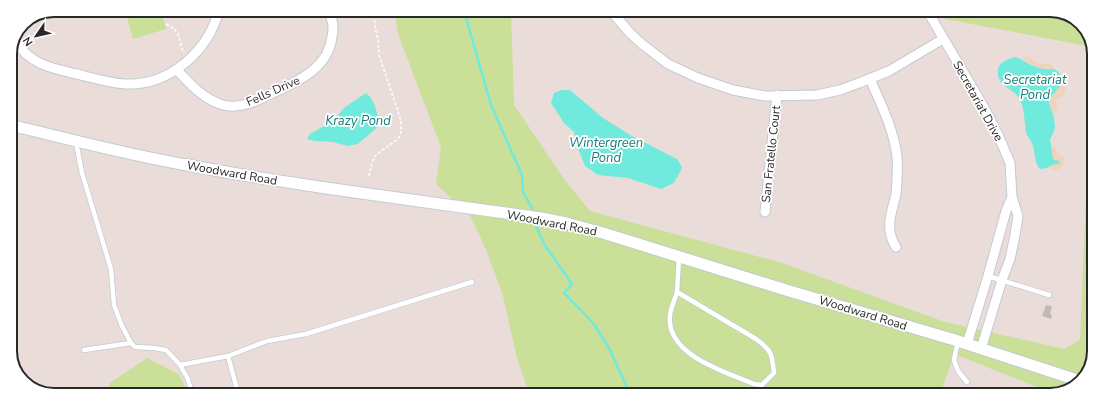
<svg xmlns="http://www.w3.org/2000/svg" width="1104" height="405" font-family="'Nunito Sans',sans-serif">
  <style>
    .green { fill: #cadf97 }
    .sand { fill: #efd4bd }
    .water { fill: #6feadd }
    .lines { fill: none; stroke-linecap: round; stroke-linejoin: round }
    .stream { stroke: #6feadd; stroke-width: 2.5 }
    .building { fill: #c2b9b5 }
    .service-casing { stroke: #c2cbd1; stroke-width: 6 }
    .minor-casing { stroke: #c2cbd1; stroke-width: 11 }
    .tertiary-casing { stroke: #c2cbd1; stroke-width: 13 }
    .path { stroke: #fff; stroke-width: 1.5; stroke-dasharray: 3 2; stroke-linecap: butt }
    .service { stroke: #fff; stroke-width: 4.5 }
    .minor { stroke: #fff; stroke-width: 9 }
    .tertiary { stroke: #fff; stroke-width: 11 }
    .labels { text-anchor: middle; stroke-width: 3.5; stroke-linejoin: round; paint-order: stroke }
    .street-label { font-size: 12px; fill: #282828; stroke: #fff }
    .water-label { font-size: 13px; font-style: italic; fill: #127f7b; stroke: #fff }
    .rim { fill: none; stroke: #282828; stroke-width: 2 }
  </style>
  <rect width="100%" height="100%" fill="#eaddd9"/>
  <path class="green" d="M 152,10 L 161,10 L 166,29 L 133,39 L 127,17 Z
    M 395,11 L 511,11 L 514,105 L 564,179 L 590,211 L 782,263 L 945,322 L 1064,349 L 1080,340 L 1086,198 L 1093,167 L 1092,365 L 1077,386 L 1054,394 L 954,354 L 940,395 L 529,394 L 516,354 L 503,296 L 487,252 L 470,215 L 436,184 L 441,147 L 398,34 Z
    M 943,12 L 1064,12 L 1085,27 L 1093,47 L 945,19 Z
    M 147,358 L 179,374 L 188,393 L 106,393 L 110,383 Z"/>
  <path class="sand" d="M 1024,56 L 1029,57 L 1037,63 L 1050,64 L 1053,66 L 1054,69 L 1040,68 L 1022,59 Z
    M 1063,82 C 1068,87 1066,91 1063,97 L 1056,99 L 1056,104 L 1058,108 L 1056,112 L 1054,114 C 1045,96 1054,96 1063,82 Z
    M 1051,145 L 1056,147 C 1057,157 1061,153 1065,160 L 1063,167 C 1058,170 1054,172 1049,167 L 1054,164 L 1059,164 L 1053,158 Z"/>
  <path class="water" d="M 1016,57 C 1023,60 1032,66 1039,68 C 1053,72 1054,63 1063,79 L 1060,86 L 1050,98 L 1049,102 L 1054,118 L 1055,128 L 1050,140 L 1053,158 L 1054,160 L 1060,161 L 1059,164 L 1054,164 L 1047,168 L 1040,169 C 1033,161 1036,152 1032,143 C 1030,139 1027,136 1026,132 C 1024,121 1025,108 1019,98 C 1013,88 996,86 998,70 C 999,61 1009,59 1016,57 Z
    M 562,90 L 570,90 L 603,118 L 632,136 L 677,159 L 682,167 L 680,172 L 674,183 L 661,189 L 628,178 L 598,175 L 585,166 L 577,146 L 574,132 L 564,123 L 551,103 L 554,93 Z
    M 366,93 C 375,99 377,114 380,125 L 358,144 L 347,146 L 333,142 L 315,141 L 307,139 L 310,134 L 333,121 L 345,107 Z"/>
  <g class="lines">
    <path class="stream" d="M 464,11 L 491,105 L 522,175 L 523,192 L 532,208
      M 536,226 L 544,244 L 572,284 L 564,293 L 594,324 L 610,350 L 630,394"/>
  </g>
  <path class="building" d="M 1046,305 L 1052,306 L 1050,314 L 1052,315 L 1051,319 L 1042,316 Z"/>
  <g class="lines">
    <defs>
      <path id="service" d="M 76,142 L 82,173 L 111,269 L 114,305 L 122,326 L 131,343 L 135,347 L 154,348 L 166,350 L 180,365 L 188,379 L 192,393
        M 988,276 L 1049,295
        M 677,292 C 675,299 671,307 670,315 C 665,355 726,372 754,384 L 762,385 L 774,373 C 772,354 772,351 756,339 L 677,292 L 679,258
        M 958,341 L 954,360 L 958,371 L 967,382
        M 84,350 L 131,343
        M 228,356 L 267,341 L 306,334 L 472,282
        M 180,365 L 228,356 L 238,393"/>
      <path id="minor" d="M 611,11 L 630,33 L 642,44 L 668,64 L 698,78 L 733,90 L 765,96 L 817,95 L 840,90 L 859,83 L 889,71 L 943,39
        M 928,12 L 986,111 L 999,137 L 1010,163 L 1012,197
        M 15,41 C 31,65 51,68 77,74 C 93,78 109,83 125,84 C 169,86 208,52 219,10
        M 177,70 C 190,84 203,99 223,105 C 241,110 260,99 275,92 C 300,80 328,68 332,37 C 334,28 333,19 328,11
        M 870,79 C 881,104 894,130 897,157 C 898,169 897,182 896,194 C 893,208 887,222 891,236 C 892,240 894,244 896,247
        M 765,212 L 777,95
        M 967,344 L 988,276 L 1006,211 L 1012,197 L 1018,216 L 1015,235 L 1010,259 L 1002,280 L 981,349"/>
      <path id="tertiary" d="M 10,125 C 69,139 128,155 187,165 C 304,187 423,201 541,218 L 566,223 L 603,233 L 786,290 L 958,341 L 1080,381"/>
    </defs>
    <use href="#service" class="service-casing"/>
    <use href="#minor" class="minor-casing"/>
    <use href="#tertiary" class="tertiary-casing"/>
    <path class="path" d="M 166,24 C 183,33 177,38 184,53
      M 369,176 L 372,162 L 376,155 L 399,138 L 401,131 L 401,122 L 398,111 L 379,55 L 378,39 L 375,28 L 374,11
      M 964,395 L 967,388"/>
    <use href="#service" class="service"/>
    <use href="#minor" class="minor"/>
    <use href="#tertiary" class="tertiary"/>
  </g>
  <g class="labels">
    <g class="street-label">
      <text transform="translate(273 91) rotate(-24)" y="4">Fells Drive</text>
      <text transform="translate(978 101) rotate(61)" y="4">Secretariat Drive</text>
      <text transform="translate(771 154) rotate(-84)" y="4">San Fratello Court</text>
      <text transform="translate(232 173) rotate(10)" y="4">Woodward Road</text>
      <text transform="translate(552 223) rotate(11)" y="4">Woodward Road</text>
      <text transform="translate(863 313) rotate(17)" y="4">Woodward Road</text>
    </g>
    <g class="water-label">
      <text x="1035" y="84">Secretariat<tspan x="1035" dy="15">Pond</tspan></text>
      <text x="358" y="125">Krazy Pond</text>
      <text x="606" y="147">Wintergreen<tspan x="606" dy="15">Pond</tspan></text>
    </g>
  </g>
  <path d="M0 0H1104V405H0ZM54 17H1050A37 37 0 0 1 1087 54V351A37 37 0 0 1 1050 388H54A37 37 0 0 1 17 351V54A37 37 0 0 1 54 17Z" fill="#fff" fill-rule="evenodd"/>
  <path class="rim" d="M54 17H1050A37 37 0 0 1 1087 54V351A37 37 0 0 1 1050 388H54A37 37 0 0 1 17 351V54A37 37 0 0 1 54 17Z"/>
  <g transform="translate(36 36) rotate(236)" stroke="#ffffff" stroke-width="3" paint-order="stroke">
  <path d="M0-3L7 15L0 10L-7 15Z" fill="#282828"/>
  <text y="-6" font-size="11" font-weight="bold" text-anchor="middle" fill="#282828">N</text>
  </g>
</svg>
